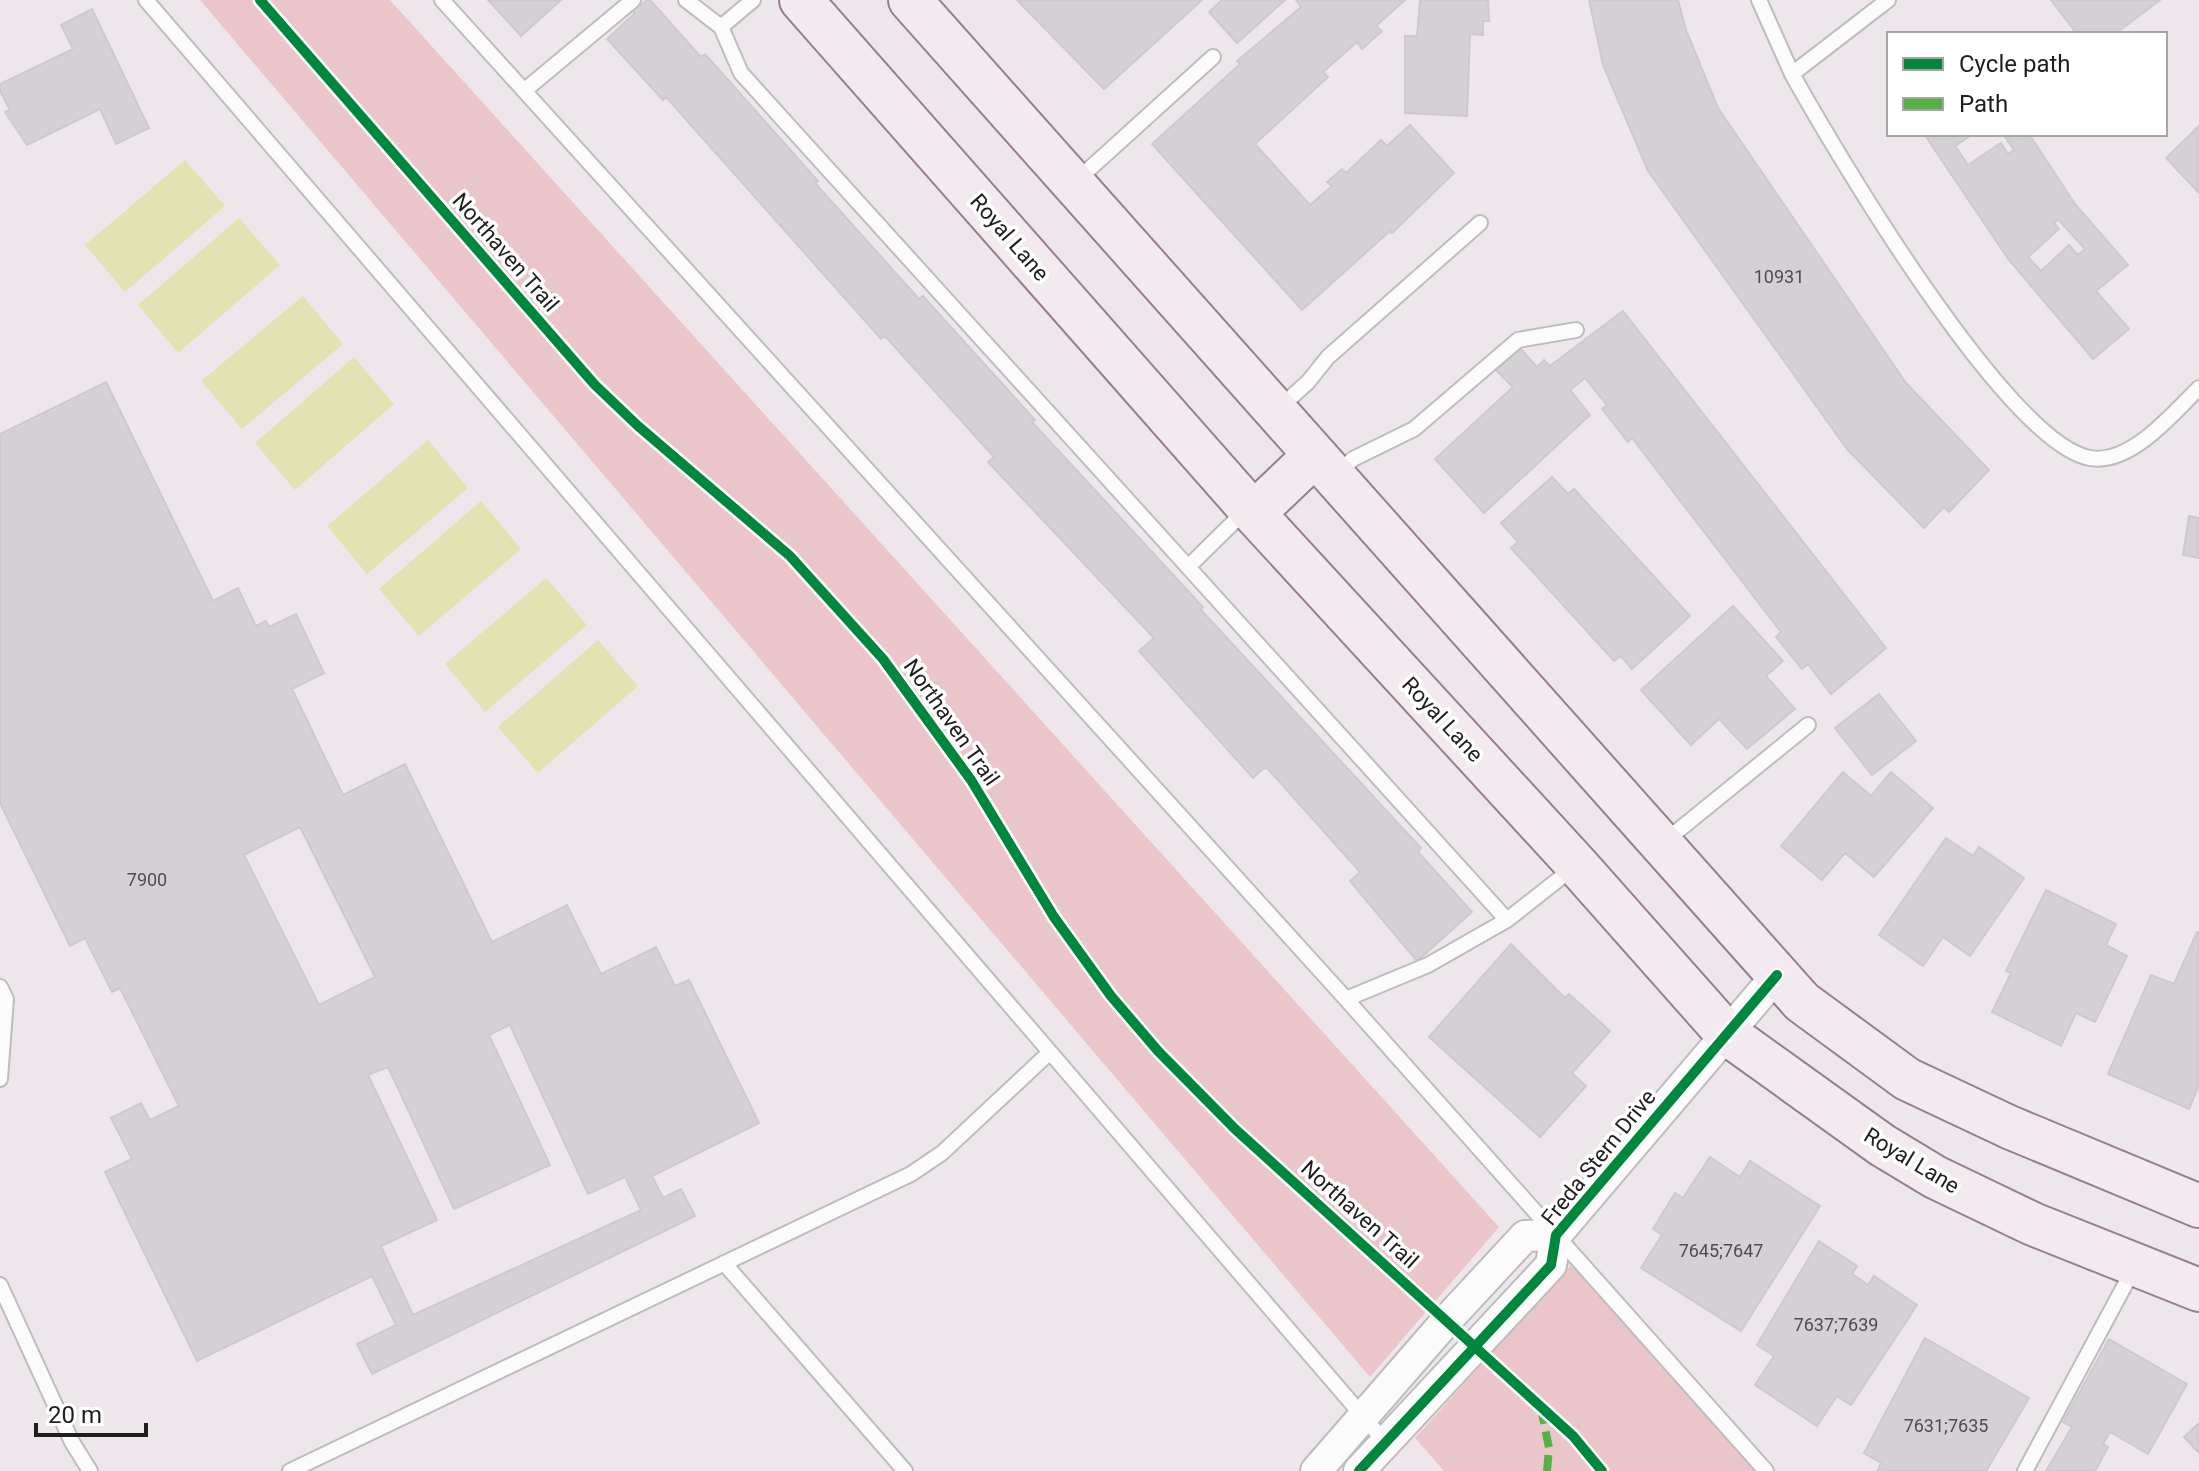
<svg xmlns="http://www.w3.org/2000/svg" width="2199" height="1471" font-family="Roboto,sans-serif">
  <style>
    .grass { fill: #eac6cb }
    .pitch { fill: #e2e2b3 }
    .building { fill: #d4d1d5; stroke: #cfc8cf; stroke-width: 2; fill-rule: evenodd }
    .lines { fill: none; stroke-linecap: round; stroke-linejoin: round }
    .lane-casing { stroke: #bebcbe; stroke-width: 18 }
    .street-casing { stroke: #bebcbe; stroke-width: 34 }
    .secondary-casing { stroke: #977f8b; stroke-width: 46 }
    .lane { stroke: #fcfbfc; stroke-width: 14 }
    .street { stroke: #fcfbfc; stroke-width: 30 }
    .secondary { stroke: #f3eaef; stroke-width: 42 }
    .quiet { stroke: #55b145; stroke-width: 8; stroke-dasharray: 16 8; stroke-linecap: butt }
    .cycleway-casing { stroke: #fff; stroke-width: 15 }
    .cycleway { stroke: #00873e; stroke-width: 10 }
    .labels { text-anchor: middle; stroke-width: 7; stroke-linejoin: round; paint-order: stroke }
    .number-label { font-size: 18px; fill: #4e4c4e }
    .street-label { font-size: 22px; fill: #1e1e1e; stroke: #fff }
  </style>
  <rect width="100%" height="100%" fill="#ede7ec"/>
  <path class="grass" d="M 200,0 L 390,0 L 1499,1227 L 1370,1377 Z
    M 1572,1264 L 1756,1471 L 1444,1471 L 1415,1438 Z"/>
  <path class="pitch" d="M 185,160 L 225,206 L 125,292 L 85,245 Z
    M 239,218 L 280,265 L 178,353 L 138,305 Z
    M 303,296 L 343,344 L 242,429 L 201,381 Z
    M 354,357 L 394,404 L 295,490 L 255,443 Z
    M 428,440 L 468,488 L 367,574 L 327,526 Z
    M 481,501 L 521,549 L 419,636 L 379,589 Z
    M 546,578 L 587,625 L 485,712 L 445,664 Z
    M 598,640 L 638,686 L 538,773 L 498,727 Z"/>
  <path class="building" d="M 488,0 L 561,0 L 521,36 Z
    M 647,0 L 650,0 L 701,57 L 705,54 L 818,181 L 815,183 L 919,299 L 923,296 L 1035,420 L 1032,422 L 1203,607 L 1201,610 L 1421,848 L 1418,852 L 1472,912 L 1417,961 L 1350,881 L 1360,872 L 1268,769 L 1264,768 L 1253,778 L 1139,651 L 1154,638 L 988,462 L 994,457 L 885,336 L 881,339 L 666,97 L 663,100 L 607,39 L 635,13 L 630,8 L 637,1 L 641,5 Z
    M 1017,0 L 1202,0 L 1104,89 Z
    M 1222,0 L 1285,0 L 1237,43 L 1209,12 Z
    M 1296,0 L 1405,0 L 1376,26 L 1382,31 L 1362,49 L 1357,42 L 1323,72 L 1328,77 L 1255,144 L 1310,205 L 1332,186 L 1327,182 L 1342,169 L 1346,173 L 1381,140 L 1387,146 L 1410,125 L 1454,173 L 1392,233 L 1390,231 L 1302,310 L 1152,144 L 1240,64 L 1237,61 L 1301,7 Z
    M 1420,0 L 1488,0 L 1489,21 L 1483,21 L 1483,35 L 1470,34 L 1467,116 L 1405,113 L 1405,36 L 1417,36 Z
    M 1589,0 L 1678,0 L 1686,30 L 1718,108 L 1906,383 L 1989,470 L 1949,512 L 1944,507 L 1924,528 L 1847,449 L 1648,171 L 1603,65 Z
    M 2051,0 L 2160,0 L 2115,34 L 2077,34 Z
    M 92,9 L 149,128 L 116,144 L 100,109 L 27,145 L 5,112 L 10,110 L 0,91 L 0,84 L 73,49 L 61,25 Z
    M 2199,126 L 2199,193 L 2166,158 Z
    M 1924,134 L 1973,134 L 1955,146 L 1968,165 L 2001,143 L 2008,154 L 2014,150 L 2003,134 L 2029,134 L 2075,204 L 2128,265 L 2096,291 L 2129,329 L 2093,359 L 2009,260 ZM 2058,219 L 2085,249 L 2078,255 L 2069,245 L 2041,271 L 2028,257 L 2059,229 L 2054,223 Z
    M 1623,311 L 1886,648 L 1831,694 L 1808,664 L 1802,669 L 1776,637 L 1781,632 L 1632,438 L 1628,442 L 1602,409 L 1607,405 L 1585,378 L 1570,390 L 1590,415 L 1484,513 L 1435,459 L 1513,387 L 1495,369 L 1519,347 L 1537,367 L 1544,360 L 1550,366 Z
    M 106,382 L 213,601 L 238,588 L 256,626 L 266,621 L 269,627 L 296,614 L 324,673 L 292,689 L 343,795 L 405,764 L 492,942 L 567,905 L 601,974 L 656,947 L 675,986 L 689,980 L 759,1123 L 652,1176 L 663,1198 L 681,1189 L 695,1216 L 372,1374 L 357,1344 L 396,1325 L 372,1276 L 197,1361 L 105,1172 L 132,1159 L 111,1118 L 141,1103 L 150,1120 L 179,1106 L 120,988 L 112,992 L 85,938 L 70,946 L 0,803 L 0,434 ZM 300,827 L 375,977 L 319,1005 L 244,855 ZM 510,1025 L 588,1194 L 625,1177 L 641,1210 L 413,1315 L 381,1246 L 437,1220 L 368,1075 L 388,1067 L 454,1209 L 550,1165 L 489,1035 Z
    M 1552,477 L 1568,494 L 1574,489 L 1690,616 L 1632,669 L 1621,656 L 1614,661 L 1511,548 L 1518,542 L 1501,523 Z
    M 2189,516 L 2199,518 L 2199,558 L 2183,555 Z
    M 1733,606 L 1783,661 L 1766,676 L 1795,709 L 1747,749 L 1719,719 L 1691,745 L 1641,690 Z
    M 1879,694 L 1916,741 L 1872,775 L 1835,728 Z
    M 1843,772 L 1871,796 L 1891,772 L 1933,808 L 1874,877 L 1845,853 L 1822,880 L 1781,846 Z
    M 1946,838 L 1973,856 L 1979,847 L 2024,878 L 1970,956 L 1943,937 L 1923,966 L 1879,935 Z
    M 2046,890 L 2116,924 L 2106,945 L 2127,956 L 2095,1022 L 2076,1013 L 2061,1046 L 1992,1012 L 2011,973 L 2006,971 Z
    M 2197,932 L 2199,933 L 2199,1085 L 2189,1109 L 2108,1074 L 2151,975 L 2174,984 Z
    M 1511,944 L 1565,998 L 1569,994 L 1610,1031 L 1572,1073 L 1586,1086 L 1540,1137 L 1429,1037 Z
    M 1710,1157 L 1740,1177 L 1750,1161 L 1820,1206 L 1741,1331 L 1641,1268 L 1662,1235 L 1653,1229 L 1675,1193 L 1683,1198 Z
    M 1819,1241 L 1857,1266 L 1852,1274 L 1868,1285 L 1874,1276 L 1917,1305 L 1851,1405 L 1837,1396 L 1817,1426 L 1755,1385 L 1774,1356 L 1757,1345 Z
    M 1925,1338 L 2029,1398 L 1986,1471 L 1877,1471 L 1881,1463 L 1864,1453 Z
    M 2109,1339 L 2187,1384 L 2148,1454 L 2110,1432 L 2103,1444 L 2108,1447 L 2095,1471 L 2046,1471 L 2072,1427 L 2063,1422 Z
    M 2199,1423 L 2199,1453 L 2184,1437 Z"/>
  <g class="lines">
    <defs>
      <path id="lane" d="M 146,0 L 1385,1442
        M 442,0 L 1346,999 L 1766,1471
        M 686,0 L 721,27 L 753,0
        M 1759,0 L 1792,74
        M 1888,0 L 1792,74 C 1835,151 2007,443 2090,458 C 2131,465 2172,414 2199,388
        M 721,27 L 741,73 L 1188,567
        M 525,90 L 633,0
        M 1075,182 L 1213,57
        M 1278,409 L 1308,382 L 1328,357 L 1480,223
        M 1336,476 L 1353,459 L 1414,429 L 1518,340 L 1576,330
        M 1247,509 L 1188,567 L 1507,920
        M 1664,842 L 1808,725
        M 0,987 L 6,999 L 0,1079
        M 1346,999 L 1428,965 L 1507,920 L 1573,868
        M 724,1263 L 905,1471
        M 0,1285 L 72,1442 L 90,1471
        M 290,1471 L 911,1174 L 942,1153 L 1049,1053
        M 2025,1471 L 2134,1268"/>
      <path id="street" d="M 1316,1471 L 1448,1319 L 1525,1236 L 1556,1235
        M 1359,1471 L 1551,1265 L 1556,1235 L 1777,975"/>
      <path id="secondary" d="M 801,0 L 1248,507 L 1577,865 L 1726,1033 L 1882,1145 L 1935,1177 L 2033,1224 L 2199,1290
        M 910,0 L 1802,1002 L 1907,1079 L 2009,1127 L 2199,1206
        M 1254,513 L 1314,456"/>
    </defs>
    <use href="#lane" class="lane-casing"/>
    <use href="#street" class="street-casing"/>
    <use href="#secondary" class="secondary-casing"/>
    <use href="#lane" class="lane"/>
    <use href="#street" class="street"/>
    <use href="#secondary" class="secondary"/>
    <path class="quiet" d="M 1541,1408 L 1549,1448 L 1547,1471"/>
    <defs>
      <path id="cycleway" d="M 260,0 L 595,385 L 638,426 L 790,556 L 883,659 L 971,780 L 1054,917 L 1111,996 L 1158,1051 L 1235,1129 L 1573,1436 L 1602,1471
        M 1359,1471 L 1551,1265 L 1556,1235 L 1777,975"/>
    </defs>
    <use href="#cycleway" class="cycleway-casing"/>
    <use href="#cycleway" class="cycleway"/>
  </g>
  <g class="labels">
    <g class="number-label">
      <text x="1779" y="283">10931</text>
      <text x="147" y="886">7900</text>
      <text x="1721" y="1257">7645;7647</text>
      <text x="1836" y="1331">7637;7639</text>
      <text x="1946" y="1432">7631;7635</text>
    </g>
    <g class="street-label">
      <text transform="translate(1010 237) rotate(49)" y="8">Royal Lane</text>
      <text transform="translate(506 252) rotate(49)" y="8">Northaven Trail</text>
      <text transform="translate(1443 719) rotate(47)" y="8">Royal Lane</text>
      <text transform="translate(952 722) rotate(55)" y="8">Northaven Trail</text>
      <text transform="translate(1598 1157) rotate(-51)" y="8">Freda Stern Drive</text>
      <text transform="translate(1912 1160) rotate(31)" y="8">Royal Lane</text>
      <text transform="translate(1360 1214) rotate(42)" y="8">Northaven Trail</text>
    </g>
  </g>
  <rect x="1887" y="32" width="280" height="104" fill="#ffffff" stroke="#a5a5a5" stroke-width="2"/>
  <rect x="1903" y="58" width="40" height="12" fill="#00873e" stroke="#a5a5a5" stroke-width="2"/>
  <text x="1959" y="72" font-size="24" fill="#1e1e1e">Cycle path</text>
  <rect x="1903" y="98" width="40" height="12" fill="#55b145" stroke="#a5a5a5" stroke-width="2"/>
  <text x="1959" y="112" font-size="24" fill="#1e1e1e">Path</text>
  <path d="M36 1423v12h110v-12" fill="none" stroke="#1e1e1e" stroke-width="4"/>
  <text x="48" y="1423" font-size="24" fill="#1e1e1e" stroke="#ffffff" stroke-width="6" paint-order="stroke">20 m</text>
</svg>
